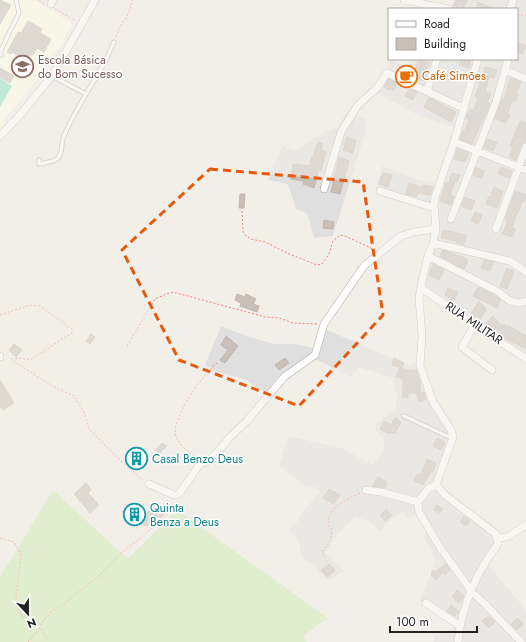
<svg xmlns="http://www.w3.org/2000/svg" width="526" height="642" font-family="Jost,sans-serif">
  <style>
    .residential { fill: #e0dfdf }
    .industrial { fill: #ebdbe8 }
    .education { fill: #ffffe5 }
    .grass { fill: #cdebb0 }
    .pitch { fill: #88e0be }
    .building { fill: #c7bfb8; stroke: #c4b6ab }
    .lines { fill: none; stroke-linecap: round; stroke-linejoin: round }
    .service-casing { stroke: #a9a9a9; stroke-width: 5 }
    .minor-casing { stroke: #a9a9a9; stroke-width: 8 }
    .path { stroke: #fa8072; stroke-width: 1; stroke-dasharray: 2 2; stroke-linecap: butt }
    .service { stroke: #fff; stroke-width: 3.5 }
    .minor { stroke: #fff; stroke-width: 7 }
    .marked { fill: none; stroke: #e8590c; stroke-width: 3; stroke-dasharray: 8 5; stroke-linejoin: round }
    .labels { text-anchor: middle; stroke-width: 3; stroke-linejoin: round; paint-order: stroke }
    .education-label { font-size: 12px; fill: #785e54; stroke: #fff; text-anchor: start }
    .food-label { font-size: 12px; fill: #c56008; stroke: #fff; text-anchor: start }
    .street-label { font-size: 12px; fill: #222; stroke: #fff }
    .culture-label { font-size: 12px; fill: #0d838f; stroke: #fff; text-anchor: start }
  </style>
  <rect width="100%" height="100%" fill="#f2efe9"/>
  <path class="residential" d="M 454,0 L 526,0 L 526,363 L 429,297 L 417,290 L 425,256 L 433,235 L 431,213 L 429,210 L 375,192 L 382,166 L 419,180 L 435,183 L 454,127 L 420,116 L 376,93 L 378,84 L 388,68 L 390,60 L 407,66 L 411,59 L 517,59 L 517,9 L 450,9 Z
    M 346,113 L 366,119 L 365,133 L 333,236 L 314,238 L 307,213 L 296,209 L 288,184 L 268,180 L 282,146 L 294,151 L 323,133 L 338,127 Z
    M 221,326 L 243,335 L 274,344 L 294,344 L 314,348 L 322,328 L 411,366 L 417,362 L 434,399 L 455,435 L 443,477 L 441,486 L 443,490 L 501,540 L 484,566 L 490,567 L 526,610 L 526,642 L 434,642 L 434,636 L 454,627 L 419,600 L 431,575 L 436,559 L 423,537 L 428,533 L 417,512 L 414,516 L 407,518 L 403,512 L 389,521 L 380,531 L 369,521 L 355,517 L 336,536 L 325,553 L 344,571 L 328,581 L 314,565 L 305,559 L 300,550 L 299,542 L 289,530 L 297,522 L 300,516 L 320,491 L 315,486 L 313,488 L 310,485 L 307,487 L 284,469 L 279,467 L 288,436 L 341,448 L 373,465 L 384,448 L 383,437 L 376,431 L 376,424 L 396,408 L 396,404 L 400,393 L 396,393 L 393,378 L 359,367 L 351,377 L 315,359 L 292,368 L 280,375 L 273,383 L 268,394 L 244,379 L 215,371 L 205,365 Z"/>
  <path class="industrial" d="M 417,103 L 425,107 L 421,116 L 412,112 Z"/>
  <path class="education" d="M 0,0 L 34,0 L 72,23 L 63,42 L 27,93 L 4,119 L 4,125 L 0,129 Z"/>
  <path class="grass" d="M 53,490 L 128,559 L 177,510 L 328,618 L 303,636 L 307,642 L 0,642 L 0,577 Z"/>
  <path class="pitch" d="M 0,78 L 12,86 L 0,107 Z"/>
  <path class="building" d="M 0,0 L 11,5 L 0,24 Z
    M 456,0 L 468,0 L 463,8 L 459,5 L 458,7 L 453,6 Z
    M 478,2 L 495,9 L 476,9 Z
    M 28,21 L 42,29 L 40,33 L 51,39 L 44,52 L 37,48 L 33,55 L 31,54 L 27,61 L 12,52 L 11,54 L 7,52 L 18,32 L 21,33 Z
    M 517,42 L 526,46 L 522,54 L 517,51 Z
    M 462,59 L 471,61 L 469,68 L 459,65 Z
    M 418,60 L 429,63 L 425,74 L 426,75 L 424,81 L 411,78 L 403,74 L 406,68 L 415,70 Z
    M 485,67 L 497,70 L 494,78 L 489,77 L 485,91 L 491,94 L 487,103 L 490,104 L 472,144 L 460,139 L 463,130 L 465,131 L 469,119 L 466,118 L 470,109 L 474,110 L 478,98 L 475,96 L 480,83 L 476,82 L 479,75 L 482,76 Z
    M 0,68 L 14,76 L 10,83 L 0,77 Z
    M 510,78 L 521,82 L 516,93 L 518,94 L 515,101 L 513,100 L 507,114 L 510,114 L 506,123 L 495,119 L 502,99 L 504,100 Z
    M 389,79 L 397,83 L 394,90 L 390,88 L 389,90 L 384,87 Z
    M 409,89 L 417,92 L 413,100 L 405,96 Z
    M 429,98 L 456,112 L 451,122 L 424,107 Z
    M 520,121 L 526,123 L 526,142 L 521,145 L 516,160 L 509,157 L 513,147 L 510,146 Z
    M 347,137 L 356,141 L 353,153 L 343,150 L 345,146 L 343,143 L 345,142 Z
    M 487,139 L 497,143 L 493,151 L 484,147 Z
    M 318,142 L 323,144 L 321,150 L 326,152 L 321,171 L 319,170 L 314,188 L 303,184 L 304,181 L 291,179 L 293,164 L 309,166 L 312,157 L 313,157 Z
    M 457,149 L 469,153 L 465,162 L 454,159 Z
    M 339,157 L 349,161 L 340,194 L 331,192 Z
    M 476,167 L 484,171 L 482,178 L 473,175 Z
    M 501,167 L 512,171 L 509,178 L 498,174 Z
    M 383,173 L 392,175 L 388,187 L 379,184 Z
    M 452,173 L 460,175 L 457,182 L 455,181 L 450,195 L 454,197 L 451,205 L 440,201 L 446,182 L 449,183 Z
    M 409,183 L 423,188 L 423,185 L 433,187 L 430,195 L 417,193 L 416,197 L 406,194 Z
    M 494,187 L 503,191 L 497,208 L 486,204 L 489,196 L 491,197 Z
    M 515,191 L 526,195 L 526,197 L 524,202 L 522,202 L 518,213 L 517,213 L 512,228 L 516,229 L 512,237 L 502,234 L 508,221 L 505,220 Z
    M 240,194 L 245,194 L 244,208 L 239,208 Z
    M 465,197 L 475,201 L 471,210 L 461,206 Z
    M 475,212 L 482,215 L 478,224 L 471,221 Z
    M 324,220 L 334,222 L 333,229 L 323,228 Z
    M 443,230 L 467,235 L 463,245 L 455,242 L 455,241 L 441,238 Z
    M 443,250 L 461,257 L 462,256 L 468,260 L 464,269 L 440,256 Z
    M 485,260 L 494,262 L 490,271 L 481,268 Z
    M 433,264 L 444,270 L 439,280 L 429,275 Z
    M 507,268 L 514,271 L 507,289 L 500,286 Z
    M 478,287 L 494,295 L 501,300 L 497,308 L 473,296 Z
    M 448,288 L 458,292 L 454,301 L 445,295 Z
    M 237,294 L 245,297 L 246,294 L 256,299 L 253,304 L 259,306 L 257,312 L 240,306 L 241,303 L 235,300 Z
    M 479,301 L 486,309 L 481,319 L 471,314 Z
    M 493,316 L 502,326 L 504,324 L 507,327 L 508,325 L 526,336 L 526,349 L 506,339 L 492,329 L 491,329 L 486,323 Z
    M 91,334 L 95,337 L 90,344 L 86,341 Z
    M 226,336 L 238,346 L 225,363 L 220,360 L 228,350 L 221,345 Z
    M 14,344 L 22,350 L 16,357 L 9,350 Z
    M 285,358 L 289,363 L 279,370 L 275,365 Z
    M 394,358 L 404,363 L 402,368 L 392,365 Z
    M 399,368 L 414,371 L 414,370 L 416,370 L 420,380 L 420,394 L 424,392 L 426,399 L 419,402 L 416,393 L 408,393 L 408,398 L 403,398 L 403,379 L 396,377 Z
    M 0,380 L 14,403 L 3,410 L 0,406 Z
    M 395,418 L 401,422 L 395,433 L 387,433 L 380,429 L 384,421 L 391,425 Z
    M 437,438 L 445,442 L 441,450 L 433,446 Z
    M 162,443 L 167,446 L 160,453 L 156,450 Z
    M 134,449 L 146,457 L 143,462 L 140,460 L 134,469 L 130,466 L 131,465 L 126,461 Z
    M 427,459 L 436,463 L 433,472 L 431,471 L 423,485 L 414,480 L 418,473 L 421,475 Z
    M 378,477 L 386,481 L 384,483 L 387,484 L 385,488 L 372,486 Z
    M 86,483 L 91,490 L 88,493 L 99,505 L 90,513 L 74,494 Z
    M 329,489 L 340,495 L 334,504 L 323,498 Z
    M 165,504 L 171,508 L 161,518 L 157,515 L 150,524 L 149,522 L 147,526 L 139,524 L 122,512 L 128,506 L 132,510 L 133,507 L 144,517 L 151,508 L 157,513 Z
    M 437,505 L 443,509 L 440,513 L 434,510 Z
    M 386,509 L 392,515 L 386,521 L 380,516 Z
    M 464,516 L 470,521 L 466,526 L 460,522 Z
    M 329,564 L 335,570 L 327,577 L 321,570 Z
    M 446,564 L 450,570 L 445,575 L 443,572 L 436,580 L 431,575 L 433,570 L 435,572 Z
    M 457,590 L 464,596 L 459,603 L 452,597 Z
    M 451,605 L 459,611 L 455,616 L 447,611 Z
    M 489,616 L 495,622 L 489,628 L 482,621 Z
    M 518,618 L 523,624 L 517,630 L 511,624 Z"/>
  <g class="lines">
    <defs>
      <path id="service" d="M 1,55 L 0,52 L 19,13 L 16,0
        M 52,76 L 86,94 L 105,62 L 114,42
        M 39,160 L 39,164 C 45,163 52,162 57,159 C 63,154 61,145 63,138 C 69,123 78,108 86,94
        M 404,416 L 447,436 L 453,437"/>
      <path id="minor" d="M 404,0 L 449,9
        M 51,4 L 53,0
        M 510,9 L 513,0
        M 505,70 L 526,79
        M 427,91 L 437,59
        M 0,136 L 20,115 L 52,76 L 95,0
        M 454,142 L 526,170
        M 324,189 L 341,132 L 358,105 L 378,87 L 387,73 L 463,108
        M 380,191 L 434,208
        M 451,219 L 496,102 L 508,59
        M 496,229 L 526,147
        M 433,243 L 510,261 L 526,272
        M 428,256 L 497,291 L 510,301 L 519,303 L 526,301
        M 421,288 L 526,359
        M 475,324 L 462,347 L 492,370
        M 0,356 L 0,357
        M 149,484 L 174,495 L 177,495 L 179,494 L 200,464 L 209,460 L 222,447 L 230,437 L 247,421 L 284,377 L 315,355 L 324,324 L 364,266 L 401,236 L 414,232 L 436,229
        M 436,485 L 453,437 L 451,430 L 433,402 L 420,366 L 422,336 L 419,298 L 422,281 L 428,256 L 433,243 L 436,229 L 434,205 L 435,197 L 454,142 L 478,59
        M 436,485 L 428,489 L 418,502 L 419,512 L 441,549 L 472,592 L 485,604 L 521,642
        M 436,485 L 445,495 L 496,534 L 498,544 C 477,571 461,607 458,642
        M 366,490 L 381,492 L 418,502
        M 497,539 L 509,536 L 526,525
        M 426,603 L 460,626"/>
    </defs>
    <use href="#service" class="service-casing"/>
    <use href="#minor" class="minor-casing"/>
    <path class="path" d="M 39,0 L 45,4
      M 55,9 L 76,21
      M 517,15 L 526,15
      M 116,37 L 122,23 L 126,19 L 133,0
      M 242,211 L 243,231 L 245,235 L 251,239 L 265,242 L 287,253 L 317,265 L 322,264 L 329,254 L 333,241 L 340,235 L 345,236 L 373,249
      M 0,315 L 30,305 L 40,306 L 72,329 L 72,333 L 30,360 L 21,358 L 13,359
      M 127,346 L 155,299 L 166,294 L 173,292 L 265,317 L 279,318 L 293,323 L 318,324
      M 11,358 L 15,362 L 52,386 L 74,396 L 84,412 L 89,429 L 122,462 L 143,480
      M 197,459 C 190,452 179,446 176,437 C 170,419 203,374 217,363
      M 0,538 L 14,542 L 21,555 L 16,598 L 18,610 L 25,619 L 40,628 L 41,624 L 51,612 L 68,601 L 101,574 L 121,553 L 141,538 L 146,533 L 171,512 L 174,508 L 176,502
      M 326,558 L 322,552 C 329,544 333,537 331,527 L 328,525 C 328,506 346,500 360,493
      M 28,642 L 40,628 L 50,642"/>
    <use href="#service" class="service"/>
    <use href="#minor" class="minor"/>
  </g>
  <path d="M0 0H526V642H0ZM 210,169 L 363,182 L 383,315 L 299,406 L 179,360 L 122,250 Z" fill="#f2efe9" fill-opacity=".55" fill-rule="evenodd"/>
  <path class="marked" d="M 210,169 L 363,182 L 383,315 L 299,406 L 179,360 L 122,250 Z"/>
  <defs>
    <symbol id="school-ring" viewBox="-11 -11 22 22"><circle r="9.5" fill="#fff" stroke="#8d6e63" stroke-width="1.5"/><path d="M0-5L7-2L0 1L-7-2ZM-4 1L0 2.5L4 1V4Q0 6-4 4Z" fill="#8d6e63"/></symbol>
    <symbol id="cafe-ring" viewBox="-11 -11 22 22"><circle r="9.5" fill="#fff" stroke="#e8710a" stroke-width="1.5"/><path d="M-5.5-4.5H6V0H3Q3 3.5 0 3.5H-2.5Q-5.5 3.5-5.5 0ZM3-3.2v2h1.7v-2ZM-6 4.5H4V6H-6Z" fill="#e8710a"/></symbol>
    <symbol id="building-ring" viewBox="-11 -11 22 22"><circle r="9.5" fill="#fff" stroke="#0f9aa8" stroke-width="1.5"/><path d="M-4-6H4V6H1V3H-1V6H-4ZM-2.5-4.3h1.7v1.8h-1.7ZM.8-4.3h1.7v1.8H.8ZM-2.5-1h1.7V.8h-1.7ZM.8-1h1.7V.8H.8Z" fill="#0f9aa8"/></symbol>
  </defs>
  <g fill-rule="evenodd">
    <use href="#school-ring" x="10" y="54" width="25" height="25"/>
    <use href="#cafe-ring" x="394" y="64" width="25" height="25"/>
    <use href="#building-ring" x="124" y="446" width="25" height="25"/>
    <use href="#building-ring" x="122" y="502" width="25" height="25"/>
  </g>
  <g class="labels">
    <g class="education-label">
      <text x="38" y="64">Escola Básica<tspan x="38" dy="14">do Bom Sucesso</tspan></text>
    </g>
    <g class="food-label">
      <text x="422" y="80">Café Simões</text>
    </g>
    <g class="street-label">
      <text transform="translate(474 323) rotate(34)" y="4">RUA MILITAR</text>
    </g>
    <g class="culture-label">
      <text x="152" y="463">Casal Benzo Deus</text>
      <text x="150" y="512">Quinta<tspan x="150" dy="14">Benza a Deus</tspan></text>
    </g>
  </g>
  <rect x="388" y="8" width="130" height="52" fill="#ffffff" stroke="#a7a7a7"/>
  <rect x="396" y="21" width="20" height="6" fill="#ffffff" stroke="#a7a7a7"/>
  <text x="424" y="28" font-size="12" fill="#222222">Road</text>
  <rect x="396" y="38" width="20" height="12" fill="#c7bfb8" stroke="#a7a7a7"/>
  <text x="424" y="48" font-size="12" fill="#222222">Building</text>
  <g transform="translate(28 614) rotate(158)" stroke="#ffffff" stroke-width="3" paint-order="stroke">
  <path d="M0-3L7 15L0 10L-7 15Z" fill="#222222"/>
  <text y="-6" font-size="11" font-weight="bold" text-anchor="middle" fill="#222222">N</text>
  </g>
  <path d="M390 626v6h87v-6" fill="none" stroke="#222222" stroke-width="2"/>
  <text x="396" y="626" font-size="12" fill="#222222" stroke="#ffffff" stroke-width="3" paint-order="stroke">100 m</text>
</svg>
